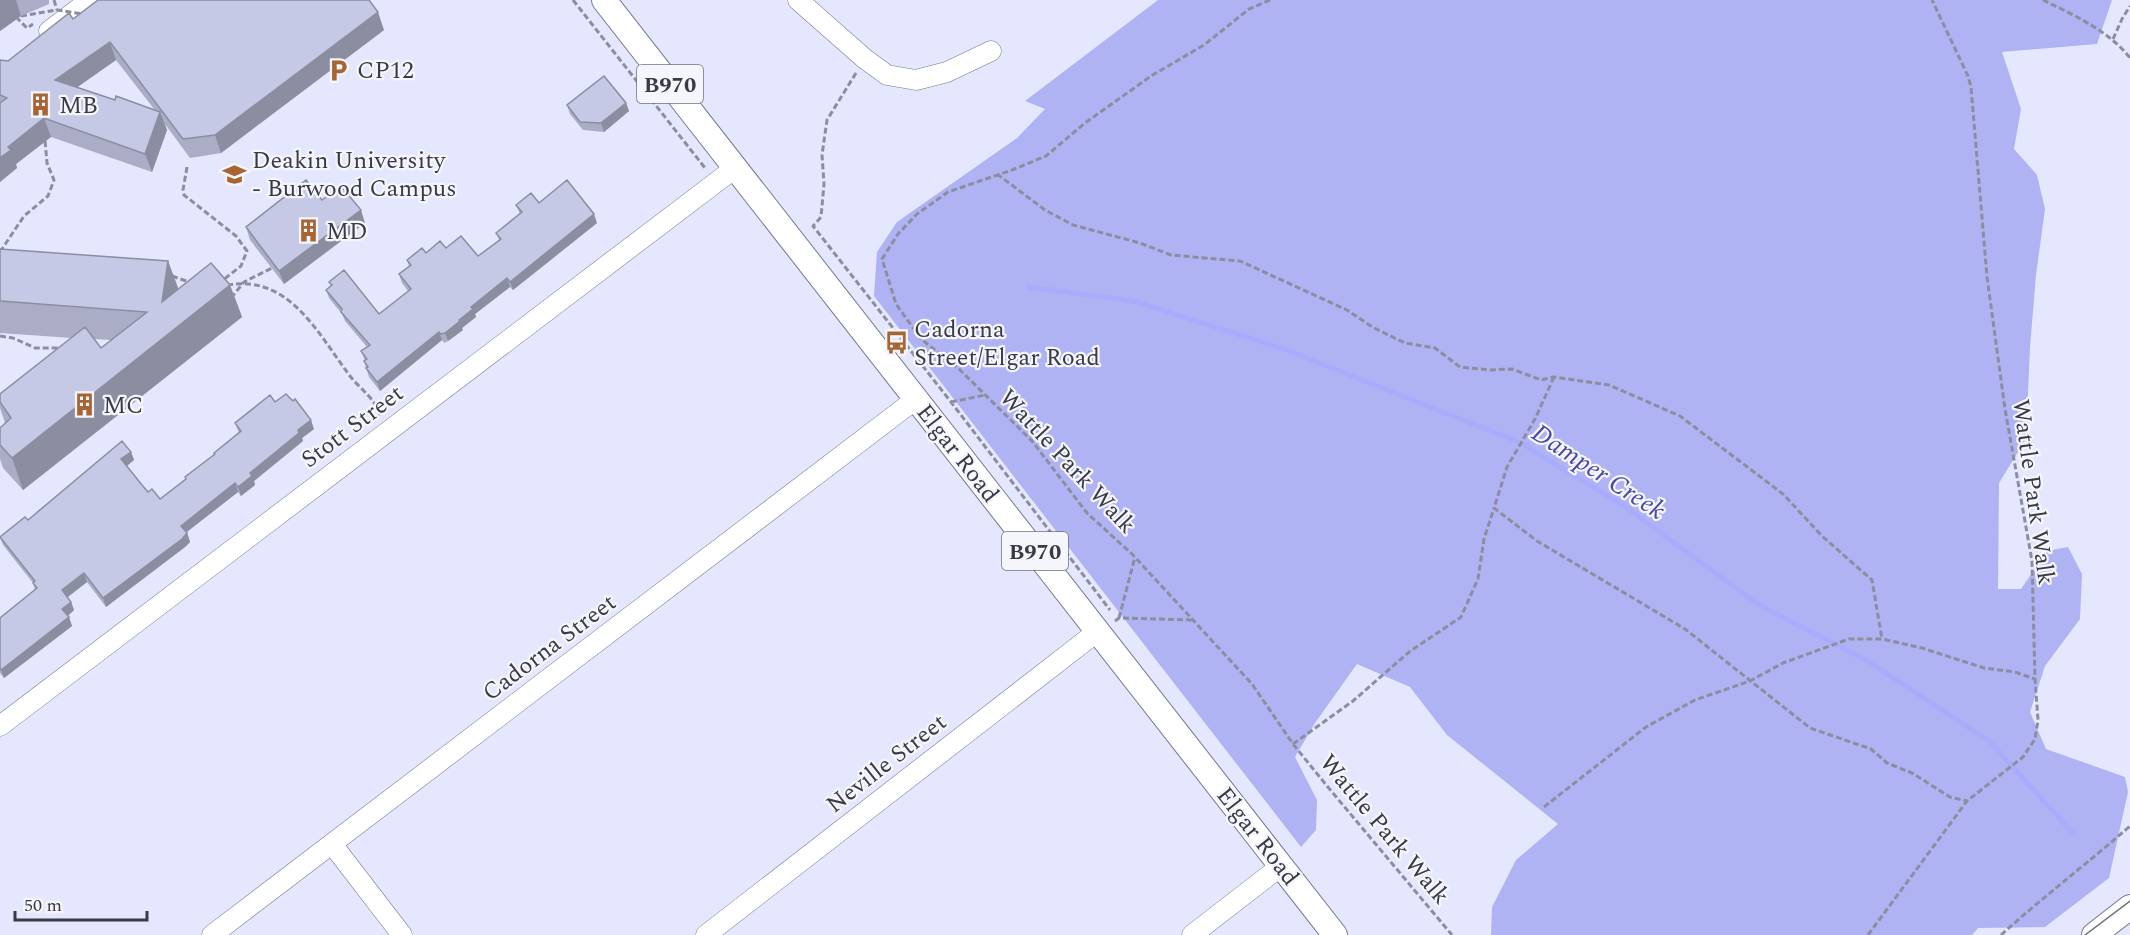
<svg xmlns="http://www.w3.org/2000/svg" width="2130" height="935" font-family="Spectral,serif">
  <style>
    .forest { fill: #afb3f3 }
    .lines { fill: none; stroke-linecap: round; stroke-linejoin: round }
    .stream { stroke: #a9acfc; stroke-width: 5 }
    .minor-casing { stroke: #757791; stroke-width: 21 }
    .major-casing { stroke: #757791; stroke-width: 26 }
    .path { stroke: #8c8d9e; stroke-width: 3; stroke-dasharray: 6 3; stroke-linecap: butt }
    .minor { stroke: #fff; stroke-width: 20 }
    .major { stroke: #fff; stroke-width: 24 }
    .tram { stroke: #6d6e7d; stroke-width: 1.5 }
    .path-bridge { stroke: #8c8d9e; stroke-width: 3; stroke-dasharray: 6 3; stroke-linecap: butt }
    .wall { fill: #aaadc5; fill-rule: evenodd }
    .shaded-wall { fill: #8b8da0 }
    .building { fill: #c6c9e5; stroke: #8b8da0; stroke-width: 1.5 }
    .labels { text-anchor: middle; stroke-width: 4.5; stroke-linejoin: round; paint-order: stroke }
    .shield { fill: #f5f6fc; stroke: #71727c; stroke-width: 1.5 }
    .shield-label { font-size: 22px; font-weight: bold; fill: #393a45 }
    .poi-label { font-size: 24px; fill: #393a45; stroke: #f5f6fc; text-anchor: start }
    .street-label { font-size: 24px; fill: #393a45; stroke: #f5f6fc }
    .water-label { font-size: 26px; font-style: italic; fill: #4b47a2; stroke: #f5f6fc }
  </style>
  <rect width="100%" height="100%" fill="#e5e7fe"/>
  <path class="forest" d="M 1158,0 L 2112,0 L 2097,44 L 2002,52 L 2021,109 L 2014,149 L 2037,175 L 2045,209 L 2036,275 L 2030,347 L 2026,439 L 1999,483 L 1998,589 L 2021,589 L 2047,551 L 2068,547 L 2082,574 L 2080,619 L 2045,666 L 2030,712 L 2046,749 L 2125,777 L 2128,792 L 2109,878 L 2045,927 L 1978,928 L 1972,935 L 1491,935 L 1492,907 L 1516,860 L 1558,824 L 1447,735 L 1410,687 L 1357,664 L 1315,723 L 1295,757 L 1317,800 L 1316,830 L 1301,847 L 874,296 L 877,252 L 897,222 L 1017,138 L 1045,109 L 1025,101 Z"/>
  <g class="lines">
    <path class="stream" d="M 1029,287 L 1133,301 L 1284,349 L 1521,443 L 1624,506 L 1759,605 L 1866,660 L 1989,741 L 2073,833"/>
    <defs>
      <path id="minor" d="M 798,0 L 865,59 L 887,75 L 916,80 L 947,72 L 991,51
        M 49,31 L 90,0
        M 0,726 L 735,168
        M 332,844 L 402,935
        M 212,935 L 916,399
        M 706,935 L 1098,631
        M 1192,935 L 1281,866"/>
      <path id="major" d="M 604,0 L 1335,935
        M 2094,935 L 2130,907"/>
    </defs>
    <use href="#minor" class="minor-casing"/>
    <use href="#major" class="major-casing"/>
    <path class="path" d="M 573,0 L 705,168
      M 1270,0 L 1249,9 L 1204,45 L 1151,76 L 1085,123 L 1046,156 L 1012,170 L 948,192 L 917,214 L 898,234 L 882,259 L 896,304 L 921,339 L 958,368 L 1032,441 L 1087,513 L 1132,554 L 1252,684 L 1293,744 L 1327,786 L 1452,935
      M 2043,0 C 2074,15 2109,31 2130,58
      M 16,17 L 27,28 L 33,24
      M 2113,39 L 2122,19 L 2130,6
      M 856,73 L 827,120 L 822,155 L 824,184 L 821,217 L 813,226 L 951,402 L 1110,610
      M 187,167 L 183,190 L 184,195 L 236,236 L 247,251 L 241,266 L 223,280
      M 997,174 L 1045,210 L 1073,225 L 1140,243 L 1171,255 L 1240,261 L 1347,310 L 1374,328 L 1405,343 L 1435,348 L 1460,367 L 1490,370 L 1512,369 L 1541,380 L 1554,377 L 1609,385 L 1680,416 L 1783,494 L 1822,536 L 1872,580 L 1882,639
      M 0,252 L 24,216 L 48,196 L 54,180 L 47,163 L 45,140
      M 172,276 L 189,282
      M 227,285 C 290,274 318,334 350,376 C 360,389 377,400 380,416
      M 231,298 L 244,282 L 272,268
      M 0,336 L 13,338 L 35,348 L 60,348
      M 1554,377 L 1535,419 L 1507,467 L 1494,508 L 1537,541 L 1685,629 L 1810,728 L 1871,749 L 1887,763 L 1912,773 L 1950,797 L 1967,801
      M 951,402 L 985,395
      M 1119,618 L 1135,557
      M 1115,621 L 1119,618 L 1192,620
      M 1293,744 L 1353,701 L 1409,652 L 1461,617 L 1478,579 L 1484,539 L 1494,508
      M 1544,807 L 1646,727 L 1695,700 L 1750,681 L 1783,663 L 1849,639 L 1882,639 L 1922,648 L 1984,668 L 2015,672 L 2035,679
      M 1868,935 L 1967,801 L 2023,757 L 2035,739 L 2038,720 L 2035,679 L 2032,561 L 2005,409 L 1987,277 L 1971,87 L 1968,76 L 1932,0
      M 2001,935 C 2043,897 2088,863 2130,826"/>
    <use href="#minor" class="minor"/>
    <use href="#major" class="major"/>
    <path class="tram" d="M 2085,935 L 2130,901"/>
    <path class="path-bridge" d="M 54,0 L 57,10
      M 21,16 L 57,10 L 83,14"/>
  </g>
  <path class="wall" d="M 0,0 L 49,0 L 49,4 L 21,16 L 0,31 Z
    M 73,19 L 384,30 L 221,153 L 190,158 L 165,124 L 167,130 L 152,172 L 51,137 L 16,164 L 17,168 L 0,182 L 0,60 L 8,61 ZM 116,60 L 154,109 L 115,100 L 77,87 Z
    M 626,103 L 629,111 L 604,132 L 583,130 L 570,114 L 567,105 Z
    M 322,200 L 365,223 L 284,284 L 250,240 L 246,227 Z
    M 539,203 L 597,223 L 513,290 L 510,287 L 475,314 L 476,317 L 462,328 L 463,330 L 448,341 L 444,343 L 442,340 L 380,391 L 369,377 L 364,361 L 365,361 L 361,351 L 367,347 L 345,321 L 342,314 L 329,298 L 326,290 L 331,286 L 329,282 L 379,314 L 408,291 L 402,283 L 399,274 L 409,266 L 407,260 L 426,253 L 446,248 L 478,256 L 499,240 L 496,233 L 520,214 L 516,205 Z
    M 0,249 L 168,261 L 178,289 L 230,285 L 242,317 L 23,490 L 3,468 L 0,459 L 0,428 L 5,423 L 0,408 L 0,394 L 72,338 L 0,333 ZM 94,339 L 111,340 L 101,348 Z
    M 275,402 L 314,429 L 302,438 L 303,441 L 254,481 L 255,485 L 241,496 L 238,492 L 187,532 L 190,542 L 185,547 L 106,607 L 87,582 L 68,597 L 71,602 L 74,610 L 68,616 L 72,626 L 4,678 L 0,673 L 0,618 L 35,590 L 33,583 L 3,545 L 0,537 L 28,520 L 131,452 L 134,460 L 127,466 L 148,492 L 160,499 L 186,480 L 185,477 L 214,455 L 214,453 L 239,433 L 235,423 Z"/>
  <path class="shaded-wall" d="M 0,0 L 16,0 L 21,16 L 0,31 Z
    M 378,12 L 384,30 L 221,153 L 215,135 Z
    M 110,42 L 116,60 L 62,98 L 55,80 Z
    M 626,103 L 629,111 L 604,132 L 601,123 Z
    M 160,112 L 167,130 L 152,172 L 145,154 Z
    M 44,118 L 51,137 L 16,164 L 17,168 L 0,182 L 0,158 L 8,147 Z
    M 361,210 L 365,223 L 284,284 L 279,271 Z
    M 594,214 L 597,223 L 513,290 L 510,282 Z
    M 168,261 L 180,293 L 230,285 L 242,317 L 23,490 L 12,458 L 162,302 Z
    M 507,278 L 510,287 L 475,314 L 476,317 L 462,328 L 463,330 L 448,341 L 445,333 L 471,307 Z
    M 439,332 L 442,340 L 380,391 L 377,382 Z
    M 311,420 L 314,429 L 302,438 L 303,441 L 254,481 L 255,485 L 241,496 L 238,487 L 250,473 L 298,430 Z
    M 131,452 L 134,460 L 124,468 L 121,459 Z
    M 235,483 L 238,492 L 184,534 L 181,526 Z
    M 187,533 L 190,542 L 185,547 L 106,607 L 103,598 Z
    M 84,573 L 87,582 L 65,599 L 62,590 Z
    M 71,602 L 74,610 L 65,618 L 62,609 Z
    M 69,617 L 72,626 L 4,678 L 1,670 Z"/>
  <path class="building" d="M 98,0 L 369,0 L 378,12 L 215,135 L 183,139 L 110,42 L 55,80 L 115,100 L 116,96 L 160,112 L 145,154 L 44,118 L 8,147 L 11,150 L 0,158 L 0,103 L 7,98 L 0,95 L 0,60 L 8,61 L 69,13 L 73,19 Z
    M 604,76 L 626,103 L 601,123 L 580,122 L 567,105 Z
    M 306,180 L 322,200 L 341,186 L 361,210 L 279,271 L 246,227 Z
    M 567,180 L 594,214 L 510,282 L 507,278 L 471,307 L 473,309 L 459,320 L 460,321 L 445,333 L 441,334 L 439,332 L 377,382 L 366,368 L 368,367 L 364,361 L 367,359 L 361,351 L 370,345 L 341,312 L 342,309 L 326,290 L 332,285 L 329,282 L 344,270 L 379,314 L 411,289 L 399,274 L 411,265 L 407,260 L 422,248 L 426,253 L 440,241 L 446,248 L 461,236 L 478,256 L 501,239 L 496,233 L 522,212 L 516,205 L 531,193 L 539,203 Z
    M 0,249 L 168,261 L 162,302 L 211,263 L 230,285 L 12,458 L 0,445 L 0,428 L 11,418 L 0,402 L 0,394 L 85,327 L 101,348 L 147,312 L 0,301 Z
    M 286,394 L 293,401 L 295,399 L 311,420 L 298,430 L 299,433 L 250,473 L 252,476 L 238,487 L 235,483 L 181,526 L 187,533 L 182,539 L 103,598 L 84,573 L 62,590 L 71,602 L 62,609 L 69,617 L 1,670 L 0,668 L 0,618 L 37,588 L 33,583 L 35,581 L 0,537 L 25,517 L 28,520 L 122,441 L 131,452 L 121,459 L 142,485 L 148,492 L 152,489 L 160,499 L 186,479 L 185,477 L 215,454 L 214,453 L 241,431 L 235,423 L 270,395 L 275,402 Z"/>
  <defs>
    <symbol id="parking-bare" viewBox="-9 -9 18 18"><path d="M-3.5-5.5H1a3.5 3.5 0 0 1 0 7H-1V5.5H-3.5ZM-1-3.4V-.6H.8a1.4 1.4 0 0 0 0-2.8Z" fill="#a86433" stroke="#f5f6fc" stroke-width="2.5" paint-order="stroke"/></symbol>
    <symbol id="building-bare" viewBox="-9 -9 18 18"><path d="M-4-6H4V6H1V3H-1V6H-4ZM-2.5-4.3h1.7v1.8h-1.7ZM.8-4.3h1.7v1.8H.8ZM-2.5-1h1.7V.8h-1.7ZM.8-1h1.7V.8H.8Z" fill="#a86433" stroke="#f5f6fc" stroke-width="2.5" paint-order="stroke"/></symbol>
    <symbol id="university-bare" viewBox="-9 -9 18 18"><path d="M0-5L7-2L0 1L-7-2ZM-4 1L0 2.5L4 1V4Q0 6-4 4Z" fill="#a86433" stroke="#f5f6fc" stroke-width="2.5" paint-order="stroke"/></symbol>
    <symbol id="bus-bare" viewBox="-9 -9 18 18"><path d="M-5-6H5V4H4V6H2V4H-2V6H-4V4H-5ZM-3.5-4V0h7V-4ZM-3.5 1.2v1.5H-2V1.2ZM2 1.2v1.5H3.5V1.2Z" fill="#a86433" stroke="#f5f6fc" stroke-width="2.5" paint-order="stroke"/></symbol>
  </defs>
  <g fill-rule="evenodd">
    <use href="#parking-bare" x="322" y="54" width="33" height="33"/>
    <use href="#building-bare" x="24" y="88" width="33" height="33"/>
    <use href="#university-bare" x="218" y="158" width="33" height="33"/>
    <use href="#building-bare" x="292" y="214" width="33" height="33"/>
    <use href="#bus-bare" x="880" y="326" width="33" height="33"/>
    <use href="#building-bare" x="68" y="388" width="33" height="33"/>
  </g>
  <g class="labels">
    <g class="shield">
      <rect x="637" y="65" width="66" height="38" rx="4.5"/>
      <rect x="1002" y="532" width="66" height="38" rx="4.5"/>
    </g>
    <g class="shield-label">
      <text x="670" y="92">B970</text>
      <text x="1035" y="559">B970</text>
    </g>
    <g class="poi-label">
      <text x="357" y="78">CP12</text>
      <text x="59" y="113">MB</text>
      <text x="252" y="168">Deakin University<tspan x="252" dy="28">- Burwood Campus</tspan></text>
      <text x="326" y="239">MD</text>
      <text x="914" y="337">Cadorna<tspan x="914" dy="28">Street/Elgar Road</tspan></text>
      <text x="103" y="413">MC</text>
    </g>
    <g class="street-label">
      <text transform="translate(352 426) rotate(-37)" y="8">Stott Street</text>
      <text transform="translate(958 453) rotate(52)" y="8">Elgar Road</text>
      <text transform="translate(1068 461) rotate(47)" y="8">Wattle Park Walk</text>
      <text transform="translate(2034 492) rotate(82)" y="8">Wattle Park Walk</text>
      <text transform="translate(549 647) rotate(-37)" y="8">Cadorna Street</text>
      <text transform="translate(886 763) rotate(-38)" y="8">Neville Street</text>
      <text transform="translate(1385 829) rotate(50)" y="8">Wattle Park Walk</text>
      <text transform="translate(1258 836) rotate(52)" y="8">Elgar Road</text>
    </g>
    <g class="water-label">
      <text transform="translate(1599 471) rotate(33)" y="9">Damper Creek</text>
    </g>
  </g>
  <path d="M15 911v9h132v-9" fill="none" stroke="#393a45" stroke-width="3"/>
  <text x="24" y="911" font-size="18" fill="#393a45" stroke="#f5f6fc" stroke-width="4.5" paint-order="stroke">50 m</text>
</svg>
